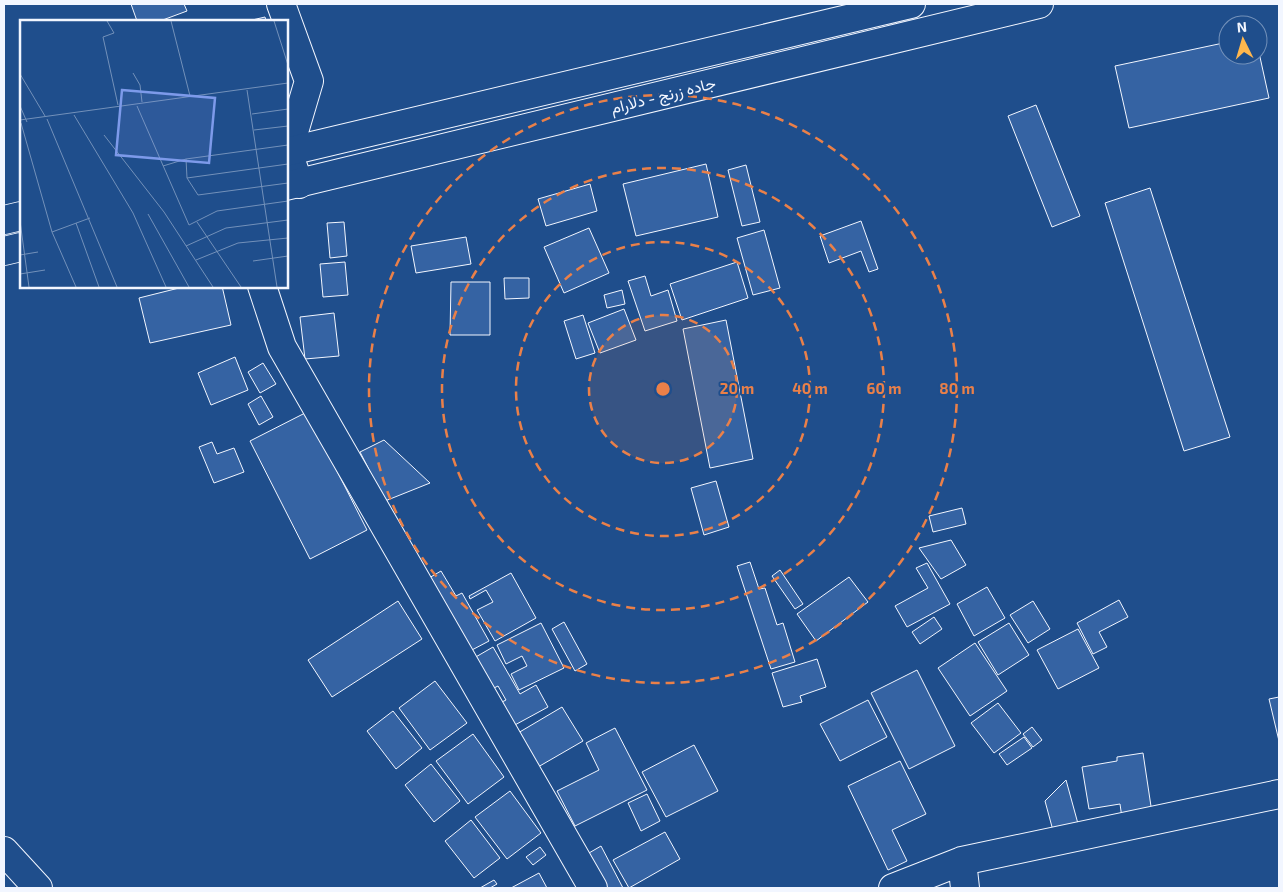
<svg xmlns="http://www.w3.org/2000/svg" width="1283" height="892" font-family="'Exo 2',Vazirmatn,sans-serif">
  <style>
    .building { fill: #3563a3; stroke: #f2f6ff }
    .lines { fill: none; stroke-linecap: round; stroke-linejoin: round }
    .minor-casing { stroke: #f2f6ff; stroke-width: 30 }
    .highway-casing { stroke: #f2f6ff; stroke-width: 30 }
    .minor { stroke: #1f4e8c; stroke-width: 28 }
    .highway { stroke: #1f4e8c; stroke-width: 28 }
    .ring { fill: none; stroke: #ea8049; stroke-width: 2.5; stroke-dasharray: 9 6 }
    .labels { text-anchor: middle; stroke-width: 4; stroke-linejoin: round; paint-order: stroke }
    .street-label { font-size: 16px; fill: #f2f6ff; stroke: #1f4e8c }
    .inset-road { fill: none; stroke: #7391ba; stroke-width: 1 }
    .view { fill: #7d9aea; fill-opacity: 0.15; stroke: #7d9aea; stroke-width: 2.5 }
    .inset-edge { fill: none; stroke: #f2f6ff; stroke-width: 2.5 }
    .centre { fill: #ea8049; stroke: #1f4e8c; stroke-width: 2.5 }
    .ring-label { font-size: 15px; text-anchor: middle; font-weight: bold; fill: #ea8049; stroke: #1f4e8c; stroke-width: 4; stroke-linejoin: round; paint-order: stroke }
  </style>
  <rect width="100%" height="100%" fill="#1f4e8c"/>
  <path class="building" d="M 131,4 L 184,4 L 187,11 L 160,21 L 137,21 Z
    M 265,17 L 266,21 L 248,21 Z
    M 1228,42 L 1228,55 L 1258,55 L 1258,48 L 1269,98 L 1129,128 L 1115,66 Z
    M 1036,105 L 1080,216 L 1052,227 L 1008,116 Z
    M 706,164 L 718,217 L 636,236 L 623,184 Z
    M 746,165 L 760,222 L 742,226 L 728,170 Z
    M 590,184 L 597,211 L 546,226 L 538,199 Z
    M 1150,188 L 1230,437 L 1184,451 L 1105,203 Z
    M 861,221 L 878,269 L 869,272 L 861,251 L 829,263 L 820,236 Z
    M 344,222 L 347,256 L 330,258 L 327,223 Z
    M 589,228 L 609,273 L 564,293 L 544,247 Z
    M 764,230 L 780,288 L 753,295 L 737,238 Z
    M 466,237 L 471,264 L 416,273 L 411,246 Z
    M 345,262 L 348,295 L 323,297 L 320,264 Z
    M 737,262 L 748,298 L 682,320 L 670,284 Z
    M 645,276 L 651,296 L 668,290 L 677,321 L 645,331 L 628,281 Z
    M 504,278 L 529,278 L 529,298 L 505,299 Z
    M 451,282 L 490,282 L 490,335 L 450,335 Z
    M 187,286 L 222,286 L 231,325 L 150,343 L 139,298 Z
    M 622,290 L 625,304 L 607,308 L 604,295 Z
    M 624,309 L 636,340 L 600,353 L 588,323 Z
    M 334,313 L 339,356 L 305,359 L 300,317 Z
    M 583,315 L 595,353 L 576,359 L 564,321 Z
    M 726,320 L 753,459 L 710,468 L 683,329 Z
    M 235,357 L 248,390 L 211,405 L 198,373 Z
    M 263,363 L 276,384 L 260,393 L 248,372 Z
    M 261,396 L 273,417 L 259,425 L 248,404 Z
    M 307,412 L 367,530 L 310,559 L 250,441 Z
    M 384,440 L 430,483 L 385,501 L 360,452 Z
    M 212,442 L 217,454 L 234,448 L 244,472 L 214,483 L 199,447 Z
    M 716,481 L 729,527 L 704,535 L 691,488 Z
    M 962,508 L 966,524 L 933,532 L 929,516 Z
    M 951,540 L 966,565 L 941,579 L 919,548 Z
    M 750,562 L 759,589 L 765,588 L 777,625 L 783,623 L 795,662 L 771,669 L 737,566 Z
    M 927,563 L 950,604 L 907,627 L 895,606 L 928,588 L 916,568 Z
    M 780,570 L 803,604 L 795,609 L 772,576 Z
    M 441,571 L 456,596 L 462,593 L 489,641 L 470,651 L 429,578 Z
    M 511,573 L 536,618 L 495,641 L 477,610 L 493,602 L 486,590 L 470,599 L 469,596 Z
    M 849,577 L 868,602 L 816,641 L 797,614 Z
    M 987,587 L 1005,618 L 974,636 L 957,604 Z
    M 1119,600 L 1128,617 L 1099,632 L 1107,647 L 1093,654 L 1077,623 Z
    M 398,601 L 422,639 L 332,697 L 308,660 Z
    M 1033,601 L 1050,629 L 1028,643 L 1010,615 Z
    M 934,617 L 942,629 L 920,644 L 912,632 Z
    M 564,622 L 587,664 L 575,671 L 552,629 Z
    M 541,623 L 564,668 L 519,690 L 511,674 L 527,666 L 522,656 L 506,664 L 497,645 Z
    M 1009,623 L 1029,655 L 998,675 L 978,642 Z
    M 1078,629 L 1099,668 L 1058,689 L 1037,650 Z
    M 975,643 L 1007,691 L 970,716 L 938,668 Z
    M 493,647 L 520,694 L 536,685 L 548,707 L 513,726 L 500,703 L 506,700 L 498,686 L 492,689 L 474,658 Z
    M 817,659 L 826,687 L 800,696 L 802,702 L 783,707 L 772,673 Z
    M 917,670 L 955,746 L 909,769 L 871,693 Z
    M 435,681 L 467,723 L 430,750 L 399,708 Z
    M 1279,697 L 1279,741 L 1269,699 Z
    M 868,700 L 887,737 L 840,761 L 820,724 Z
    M 998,703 L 1021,733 L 994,753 L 971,723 Z
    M 562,707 L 583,741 L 538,767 L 518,733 Z
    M 393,711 L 422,748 L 396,769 L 367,731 Z
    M 1032,727 L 1042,740 L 1033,747 L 1023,734 Z
    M 615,728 L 647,790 L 575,826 L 557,791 L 599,770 L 586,743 Z
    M 473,734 L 504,777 L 468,804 L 436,761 Z
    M 1024,737 L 1032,748 L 1007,765 L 999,754 Z
    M 694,745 L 718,791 L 666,817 L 642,772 Z
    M 1143,753 L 1152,813 L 1122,818 L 1120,804 L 1089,809 L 1082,767 L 1117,761 L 1117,757 Z
    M 900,761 L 926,814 L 892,830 L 907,861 L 888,870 L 848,786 Z
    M 431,764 L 460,801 L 434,822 L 405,785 Z
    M 1066,780 L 1080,831 L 1055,838 L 1045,801 Z
    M 510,791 L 541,833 L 507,859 L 475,817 Z
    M 647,794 L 660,821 L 641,831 L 628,803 Z
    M 471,820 L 500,858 L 474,878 L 445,841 Z
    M 665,832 L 680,859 L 629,888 L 613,860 Z
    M 601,846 L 623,888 L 607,888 L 589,853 Z
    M 540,847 L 546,855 L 533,865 L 526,857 Z
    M 539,873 L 547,888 L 511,888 Z
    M 494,880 L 497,884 L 490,888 L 480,888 Z"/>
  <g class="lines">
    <defs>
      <path id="minor" d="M 281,4 L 309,81 L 288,152 L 299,184
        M 262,286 L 282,347 L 593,888
        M 4,851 L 38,888
        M 962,861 L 965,888
        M 893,888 L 962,861 L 1279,794"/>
      <path id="highway" d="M 286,152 L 911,4
        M 286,186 L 1039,4
        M 4,220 L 21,216
        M 4,251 L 21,247"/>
    </defs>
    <use href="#minor" class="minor-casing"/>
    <use href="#highway" class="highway-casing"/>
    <use href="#minor" class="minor"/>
    <use href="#highway" class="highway"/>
  </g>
  <circle cx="663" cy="389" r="74" fill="#ea8049" fill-opacity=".12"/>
  <g class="ring">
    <circle cx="663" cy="389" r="74"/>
    <circle cx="663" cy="389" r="147"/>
    <circle cx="663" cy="389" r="221"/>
    <circle cx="663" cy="389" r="294"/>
  </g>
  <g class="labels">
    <g class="street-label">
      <text transform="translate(663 95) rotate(-14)" y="6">جاده زرنج - دلارام</text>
    </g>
  </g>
  <g transform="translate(20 20)">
    <rect width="268" height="268" fill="#1f4e8c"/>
    <path class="inset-road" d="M 87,1 L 94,13 L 83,17 L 98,85M 151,1 L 170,76M 254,1 L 268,45M 113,53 L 120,65 L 122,82M 0,54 L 25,96M 227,70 L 257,267M 0,86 L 7,102M 117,86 L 169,205 L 197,191 L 268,181M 232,94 L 268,89M 54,95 L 113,193 L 146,267M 27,99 L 97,267M 0,100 L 268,63M 1,103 L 32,212 L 56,267M 234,110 L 268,106M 84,115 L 144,192 L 193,267M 166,139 L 167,158 L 178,175 L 268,163M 143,146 L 166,139 L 268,125M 167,158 L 268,144M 128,194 L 169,267M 0,201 L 9,267M 177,202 L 221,267M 56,203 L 79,267M 32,212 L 70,198M 166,226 L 206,208 L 268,200M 0,235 L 18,232M 176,240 L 218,223 L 268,218M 233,241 L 268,236M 0,254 L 25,250"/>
    <path class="view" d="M 102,70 L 195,78 L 189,143 L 96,135 Z"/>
    <rect width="268" height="268" class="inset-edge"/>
  </g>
  <circle cx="663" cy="389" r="8" class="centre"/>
  <g class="ring-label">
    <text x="737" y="394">20 m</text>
    <text x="810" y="394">40 m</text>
    <text x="884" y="394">60 m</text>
    <text x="957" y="394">80 m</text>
  </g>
  <rect width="1283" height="892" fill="none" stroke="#f2f6ff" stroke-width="10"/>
  <g transform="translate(1243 40) rotate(355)"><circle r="24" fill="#1f4e8c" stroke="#7391ba"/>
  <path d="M0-4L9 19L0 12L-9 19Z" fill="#ffb74d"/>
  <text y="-8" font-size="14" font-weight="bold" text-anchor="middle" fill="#f2f6ff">N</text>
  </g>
</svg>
